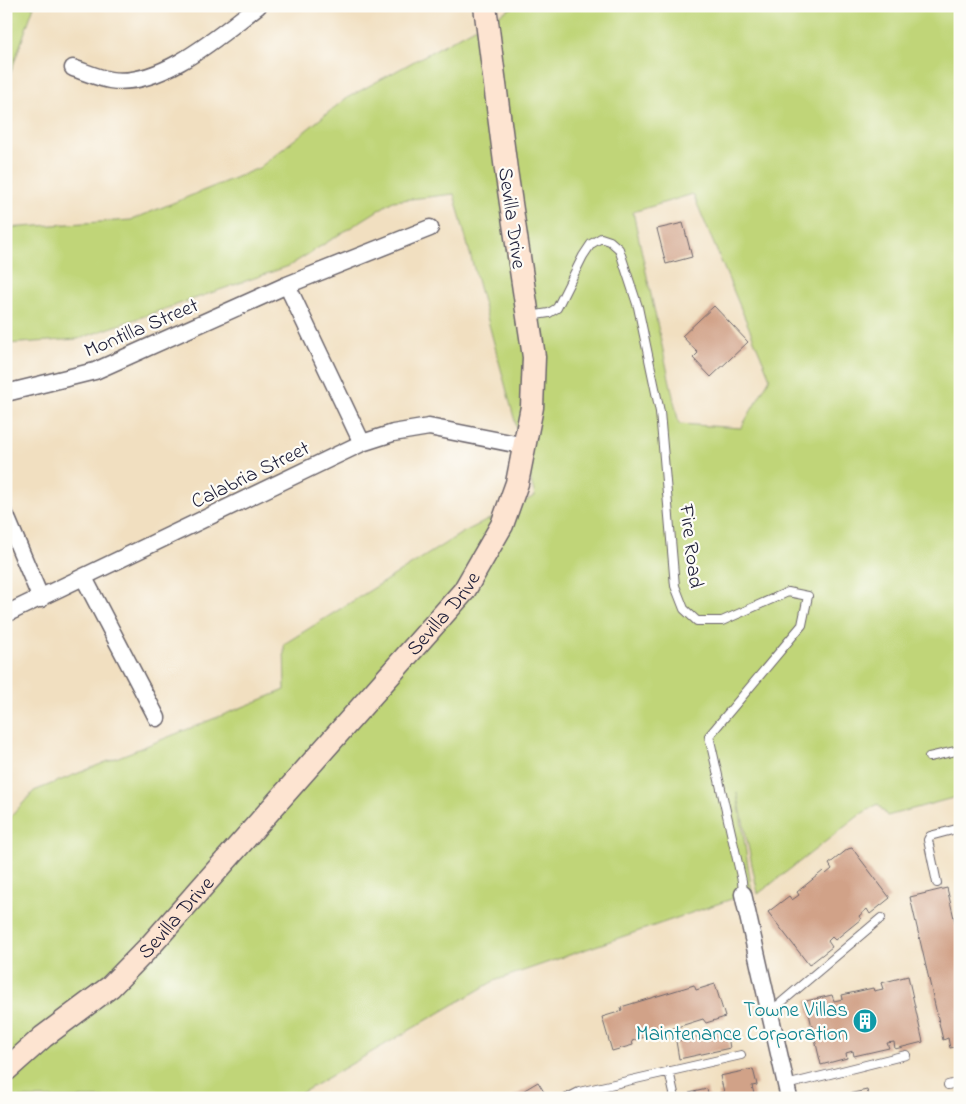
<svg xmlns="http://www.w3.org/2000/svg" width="966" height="1104" font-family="'Indie Flower',sans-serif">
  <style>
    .green { fill: #c0d578; stroke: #717c5a; fill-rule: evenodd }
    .building { fill: #d1a288 }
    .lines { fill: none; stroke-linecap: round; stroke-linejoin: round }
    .lane-casing { stroke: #6a646a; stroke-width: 10 }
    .street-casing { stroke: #6a646a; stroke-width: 19 }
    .secondary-casing { stroke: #6a646a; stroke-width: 25 }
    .lane { stroke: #fff; stroke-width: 8 }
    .street { stroke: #fff; stroke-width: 16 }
    .secondary { stroke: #fde4d1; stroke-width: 22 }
    .labels { text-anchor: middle; stroke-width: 4.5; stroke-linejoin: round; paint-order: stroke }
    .street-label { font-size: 21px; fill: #22223b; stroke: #fdfcf7 }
    .culture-label { font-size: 21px; fill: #0d838f; stroke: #fdfcf7; text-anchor: end }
  </style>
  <rect width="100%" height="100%" fill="#fdfcf7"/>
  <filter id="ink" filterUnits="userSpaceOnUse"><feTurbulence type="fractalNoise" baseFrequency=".02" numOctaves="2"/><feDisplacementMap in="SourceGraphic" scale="10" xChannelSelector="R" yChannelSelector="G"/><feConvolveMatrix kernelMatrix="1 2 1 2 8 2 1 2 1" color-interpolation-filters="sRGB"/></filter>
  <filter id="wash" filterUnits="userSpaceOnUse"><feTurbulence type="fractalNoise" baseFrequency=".0096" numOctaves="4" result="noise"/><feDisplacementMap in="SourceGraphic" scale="20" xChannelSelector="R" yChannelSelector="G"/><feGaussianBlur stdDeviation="1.12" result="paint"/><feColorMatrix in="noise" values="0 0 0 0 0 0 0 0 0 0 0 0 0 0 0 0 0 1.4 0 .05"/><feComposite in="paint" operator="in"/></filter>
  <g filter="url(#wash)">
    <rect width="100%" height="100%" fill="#f1dfc0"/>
    <path class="green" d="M 6,6 L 34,6 L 6,86 Z
      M 515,6 L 960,6 L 960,796 L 887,816 L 878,804 L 861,814 L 758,894 L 737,792 L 752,892 L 494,981 L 293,1098 L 6,1098 L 6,822 L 34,791 L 285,690 L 284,644 L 462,533 L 535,496 L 454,194 L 393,201 L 289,266 L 78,339 L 6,344 L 6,228 L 131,220 L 259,168 L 345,99 ZM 693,194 L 770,378 L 741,428 L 679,424 L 633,212 Z"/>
    <g id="blocks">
      <path class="building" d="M 683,223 L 692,257 L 666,264 L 657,229 Z
        M 714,306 L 748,342 L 711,377 L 693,358 L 698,353 L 682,336 Z
        M 852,848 L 890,898 L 870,914 L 867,909 L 859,916 L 861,919 L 835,940 L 832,937 L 828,941 L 832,947 L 809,965 L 768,912 L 789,896 L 792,900 L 799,895 L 797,892 L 823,871 L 826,874 L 832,869 L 829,864 L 848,849 Z
        M 947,888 L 960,944 L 960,1046 L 950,1048 L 948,1038 L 943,1040 L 910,897 Z
        M 908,976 L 923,1042 L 895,1049 L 894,1042 L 887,1043 L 889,1048 L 854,1056 L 853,1051 L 846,1053 L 847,1058 L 821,1065 L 806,1001 L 832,995 L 834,1001 L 843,999 L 842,995 L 873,988 L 874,991 L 883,989 L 881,983 Z
        M 715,984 L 725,1017 L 706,1023 L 703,1019 L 632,1041 L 633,1045 L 612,1051 L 602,1017 L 622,1011 L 621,1007 L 694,985 L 696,990 Z
        M 727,1031 L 730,1048 L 679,1059 L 676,1041 Z
        M 753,1069 L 757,1085 L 752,1086 L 755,1098 L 720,1098 L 719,1093 L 724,1092 L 720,1076 Z
        M 538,1082 L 547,1097 L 511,1098 Z
        M 707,1089 L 709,1098 L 690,1098 L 689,1093 Z
        M 867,1090 L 869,1098 L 834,1098 L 834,1097 Z"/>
    </g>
  </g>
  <g filter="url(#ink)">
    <use href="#blocks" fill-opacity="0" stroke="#6a646a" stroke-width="1"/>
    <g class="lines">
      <defs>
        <path id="lane" d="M 529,316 L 549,313 L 557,308 L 583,256 L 591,244 L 601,238 L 610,241 L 619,249 L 638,307 L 660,412 L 675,586 L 684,609 L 697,621 L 722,621 L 788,592 L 808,596 L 802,625 L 709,736 L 742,881 L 743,894
          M 929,757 L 960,750
          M 937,883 L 928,840 L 930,836 L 960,828
          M 770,1012 L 881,918
          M 669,1071 L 675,1098
          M 786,1085 L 906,1055
          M 948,1085 L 960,1082
          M 567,1098 L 579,1092 L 741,1055"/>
        <path id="street" d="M 73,68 C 85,72 98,78 110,80 C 161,88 220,35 258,6
          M 287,285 L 362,443
          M 6,393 L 95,371 L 287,285 L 430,228
          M 6,516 L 41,599
          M 84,578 L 157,718
          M 6,614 L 362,443 L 393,433 L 429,427 L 525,446
          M 743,894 L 789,1098"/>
        <g id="secondary">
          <path id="s1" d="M 6,1070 L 43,1037 L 110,987 L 150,946 L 464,591 L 502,525 L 517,483 L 532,407 L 534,357 L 506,170 L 485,6"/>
        </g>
      </defs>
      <use href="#lane" class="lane-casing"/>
      <use href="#street" class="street-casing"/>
      <use href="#secondary" class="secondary-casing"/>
      <use href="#lane" class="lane"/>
      <use href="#street" class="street"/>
      <use href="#secondary" class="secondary"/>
    </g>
  </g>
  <defs>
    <symbol id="building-disc" viewBox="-11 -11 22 22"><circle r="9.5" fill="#0f9aa8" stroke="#fdfcf7"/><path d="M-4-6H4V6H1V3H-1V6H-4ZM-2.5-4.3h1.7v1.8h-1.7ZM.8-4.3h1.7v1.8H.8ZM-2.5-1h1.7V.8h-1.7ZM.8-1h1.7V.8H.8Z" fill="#fff"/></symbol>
  </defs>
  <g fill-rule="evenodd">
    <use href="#building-disc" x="851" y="1007" width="28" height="28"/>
  </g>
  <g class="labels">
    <g class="street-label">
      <text transform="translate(513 218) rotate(82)" y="7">Sevilla Drive</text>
      <text transform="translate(141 327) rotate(-23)" y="7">Montilla Street</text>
      <text transform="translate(250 474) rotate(-26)" y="7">Calabria Street</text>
      <text transform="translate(692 546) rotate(83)" y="7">Fire Road</text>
      <text dy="7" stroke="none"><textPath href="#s1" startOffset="634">Sevilla Drive</textPath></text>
      <text dy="7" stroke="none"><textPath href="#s1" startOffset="229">Sevilla Drive</textPath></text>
    </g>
    <g class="culture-label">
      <text x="848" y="1016">Towne Villas<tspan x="848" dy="24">Maintenance Corporation</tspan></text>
    </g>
  </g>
  <rect width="966" height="1104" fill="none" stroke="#fdfcf7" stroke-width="25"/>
</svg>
